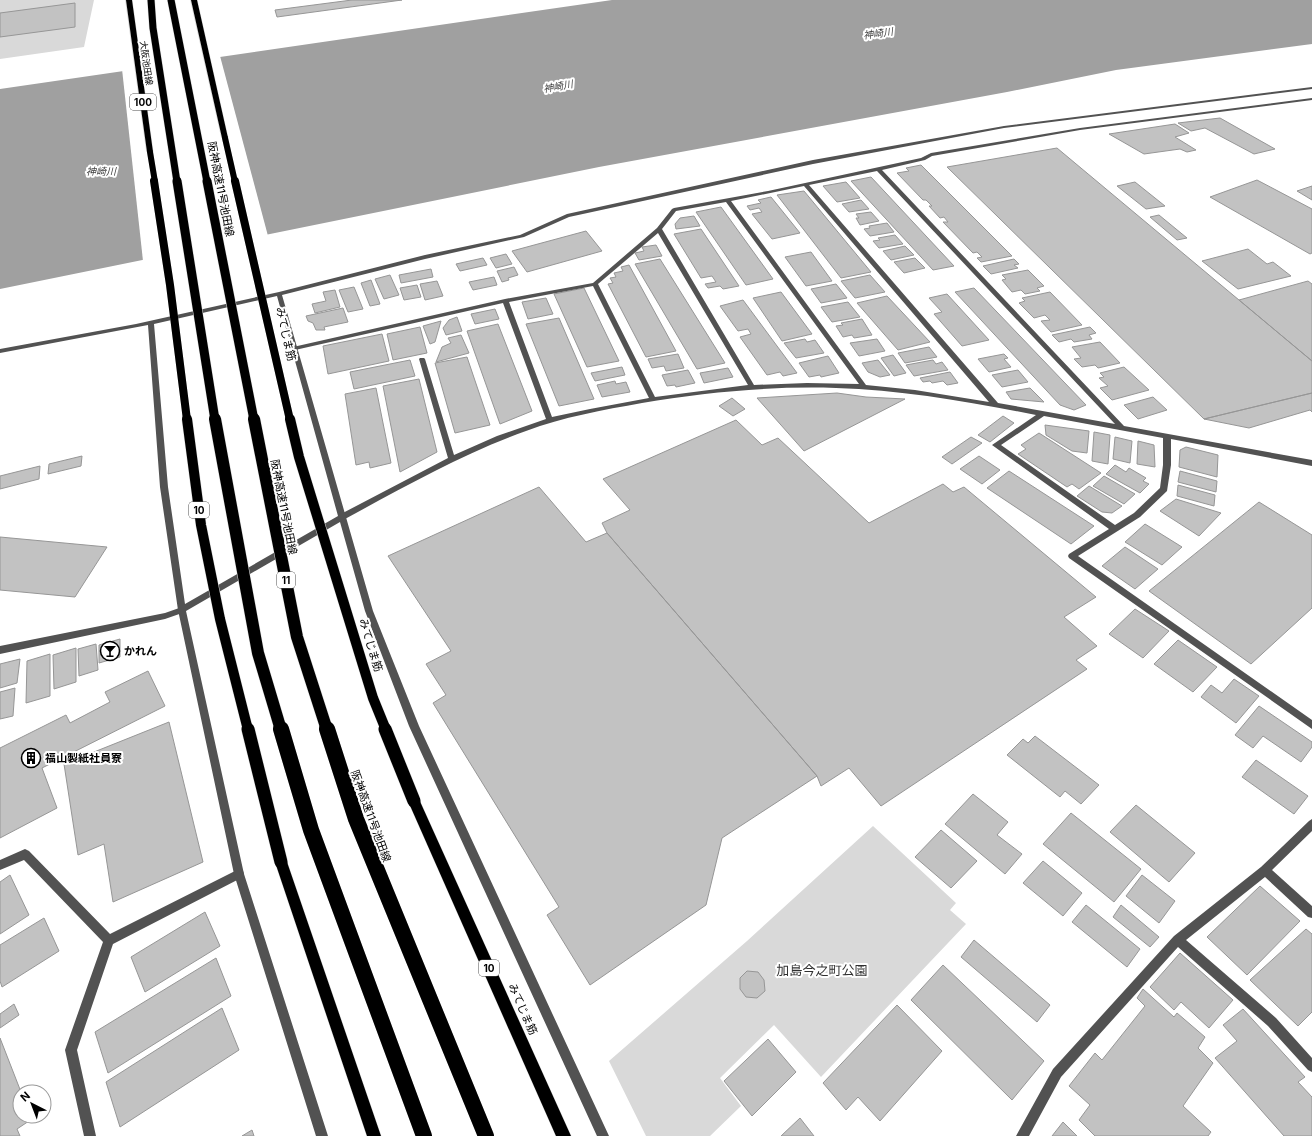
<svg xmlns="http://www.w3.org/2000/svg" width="1312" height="1136" font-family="Inter,'Noto Sans JP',sans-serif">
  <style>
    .green { fill: #d9d9d9 }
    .water { fill: #a0a0a0 }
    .pier { fill: #fff }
    .building { fill: #c2c2c2; stroke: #969696 }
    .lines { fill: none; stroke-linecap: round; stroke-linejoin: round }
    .primary-casing { stroke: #dbdbdb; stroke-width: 1 }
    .minor { fill: #525252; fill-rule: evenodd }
    .tertiary { fill: #525252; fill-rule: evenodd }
    .primary { fill: #000; fill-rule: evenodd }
    .primary-bridge-far3-casing { stroke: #dbdbdb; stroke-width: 6; stroke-linecap: butt }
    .primary-bridge-far2-casing { stroke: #dbdbdb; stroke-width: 8; stroke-linecap: butt }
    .primary-bridge-far1-casing { stroke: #dbdbdb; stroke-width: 11; stroke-linecap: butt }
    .primary-bridge-casing { stroke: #dbdbdb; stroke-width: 14; stroke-linecap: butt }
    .motorway-bridge-far3-casing { stroke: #dbdbdb; stroke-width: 8; stroke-linecap: butt }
    .motorway-bridge-far2-casing { stroke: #dbdbdb; stroke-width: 10; stroke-linecap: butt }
    .motorway-bridge-far1-casing { stroke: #dbdbdb; stroke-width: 13; stroke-linecap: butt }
    .motorway-bridge-casing { stroke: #dbdbdb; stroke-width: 16; stroke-linecap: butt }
    .primary-bridge-far3 { stroke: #000; stroke-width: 6 }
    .primary-bridge-far2 { stroke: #000; stroke-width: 8 }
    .primary-bridge-far1 { stroke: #000; stroke-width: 10 }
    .primary-bridge { stroke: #000; stroke-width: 13 }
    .motorway-bridge-far3 { stroke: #000; stroke-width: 7 }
    .motorway-bridge-far2 { stroke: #000; stroke-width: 9 }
    .motorway-bridge-far1 { stroke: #000; stroke-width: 12 }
    .motorway-bridge { stroke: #000; stroke-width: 16 }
    .labels { text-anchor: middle; stroke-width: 4; stroke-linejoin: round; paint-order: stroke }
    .far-street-label { font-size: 9px; fill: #000; stroke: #fff }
    .far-water-label { font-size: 10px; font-style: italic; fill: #414141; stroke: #fff }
    .shield { fill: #fff; stroke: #4c4c4c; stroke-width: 1 }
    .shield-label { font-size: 10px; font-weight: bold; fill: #000 }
    .street-label { font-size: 11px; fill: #000; stroke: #fff }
    .poi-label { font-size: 11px; font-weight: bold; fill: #000; stroke: #fff; text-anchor: start }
    .near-park-label { font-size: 13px; fill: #303030; stroke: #fff }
  </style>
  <rect width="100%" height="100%" fill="#fff"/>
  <path class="green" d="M 0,0 L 94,0 L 84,47 L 0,59 Z
    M 873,826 L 956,903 L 950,910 L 966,924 L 821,1077 L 774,1025 L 720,1078 L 741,1106 L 710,1136 L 646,1136 L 609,1061 L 747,941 Z"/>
  <path class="water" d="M 612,0 L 1312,0 L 1312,44 L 1116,70 L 1007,92 L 599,167 L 0,289 L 0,89 Z"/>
  <path class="pier" d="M 220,56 L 268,236 L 143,261 L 122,69 Z"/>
  <path class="building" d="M 352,0 L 402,0 L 277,17 L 275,10 Z
    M 75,3 L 75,27 L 0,37 L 0,13 Z
    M 1220,118 L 1275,149 L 1254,154 L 1205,128 L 1191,131 L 1178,123 Z
    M 1175,124 L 1189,133 L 1175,137 L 1196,150 L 1187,152 L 1180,149 L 1144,154 L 1109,134 Z
    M 1057,148 L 1312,361 L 1312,393 L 1204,419 L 947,167 Z
    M 921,165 L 1012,256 L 981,262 L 977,258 L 982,257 L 977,252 L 973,253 L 943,222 L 948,222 L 944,217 L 940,218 L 929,206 L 932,206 L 926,200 L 923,200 L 897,173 L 909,171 L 906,168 Z
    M 871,177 L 954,266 L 933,270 L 851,181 Z
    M 1257,180 L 1312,209 L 1312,253 L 1310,254 L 1210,197 Z
    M 846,182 L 860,198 L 837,202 L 823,186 Z
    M 1135,182 L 1165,206 L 1146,209 L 1117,186 Z
    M 1312,186 L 1312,200 L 1297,191 Z
    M 804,191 L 871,272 L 841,278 L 777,195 Z
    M 771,197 L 800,233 L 772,239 L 752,214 L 762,212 L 759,208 L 750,210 L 747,206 L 761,203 L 758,200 Z
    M 861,200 L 869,209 L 849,212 L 842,204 Z
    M 721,207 L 773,279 L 746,285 L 696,212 Z
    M 871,212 L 879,221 L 860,225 L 856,218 L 859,218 L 856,214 Z
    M 1159,215 L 1187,238 L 1177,240 L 1150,217 Z
    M 694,216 L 700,226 L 676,229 L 675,224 L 680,218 Z
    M 887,223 L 894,232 L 870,236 L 864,229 L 870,228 L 869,226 Z
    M 701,229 L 739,286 L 723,289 L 720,286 L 708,288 L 705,284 L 716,282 L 712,276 L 701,278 L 674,234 Z
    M 586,231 L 602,251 L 527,272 L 512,251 Z
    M 895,235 L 903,244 L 879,248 L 873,241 L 880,240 L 878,238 Z
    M 656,245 L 662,256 L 639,260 L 635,253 L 644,251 L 642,247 Z
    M 905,246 L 914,255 L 891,260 L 883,251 Z
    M 1248,249 L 1267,264 L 1273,262 L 1291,276 L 1238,289 L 1202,261 Z
    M 811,252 L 832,281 L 806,286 L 785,257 Z
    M 506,254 L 512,264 L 496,268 L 490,258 Z
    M 483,258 L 487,265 L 460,271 L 456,264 Z
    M 915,258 L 925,268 L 904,273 L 894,262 Z
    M 660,259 L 725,363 L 697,369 L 635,264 Z
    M 1014,259 L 1019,264 L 1014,265 L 1018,268 L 991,274 L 983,266 Z
    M 629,265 L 676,351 L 646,357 L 608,284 L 613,283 L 610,278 L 616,277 L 614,273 L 623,271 L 621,267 Z
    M 514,267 L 518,275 L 508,278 L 509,280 L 502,282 L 497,271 Z
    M 431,269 L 433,277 L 401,283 L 399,275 Z
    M 1028,270 L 1044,286 L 1037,288 L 1040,291 L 1025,294 L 1021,290 L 1012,292 L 1002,280 L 1006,279 L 1002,275 Z
    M 390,275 L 399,295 L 384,299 L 375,279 Z
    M 870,275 L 885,292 L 855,298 L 841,281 Z
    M 494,277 L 497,285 L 473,290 L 469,282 Z
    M 371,280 L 380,304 L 370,306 L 361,283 Z
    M 437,281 L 443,296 L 425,300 L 420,284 Z
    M 1308,281 L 1312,284 L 1312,361 L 1239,300 Z
    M 836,284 L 847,298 L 821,303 L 811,289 Z
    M 417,285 L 421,297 L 404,300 L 400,288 Z
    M 354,287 L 363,309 L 348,312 L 339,290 Z
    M 584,288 L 619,361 L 587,367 L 554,294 Z
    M 974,288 L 1086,405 L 1074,410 L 1060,405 L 955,292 Z
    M 335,290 L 340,307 L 315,313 L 312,304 L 326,301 L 323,292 Z
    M 781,292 L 812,334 L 782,341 L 753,298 Z
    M 1050,292 L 1082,325 L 1051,332 L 1041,321 L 1050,320 L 1045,315 L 1034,318 L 1019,303 L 1025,301 L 1022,298 Z
    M 947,294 L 989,340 L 962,346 L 934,314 L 942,312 L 929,298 Z
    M 887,296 L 930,342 L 898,350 L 857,303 Z
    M 546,298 L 553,314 L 528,319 L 522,302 Z
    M 743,300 L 797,373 L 783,376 L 780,372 L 767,375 L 740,337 L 751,334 L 748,329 L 738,331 L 720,306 Z
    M 848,302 L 860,317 L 832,322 L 821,307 Z
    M 343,308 L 348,322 L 324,327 L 325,330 L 316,330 L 313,323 L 308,321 L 306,316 Z
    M 495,309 L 499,319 L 475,324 L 471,314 Z
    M 457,317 L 462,331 L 446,335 L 443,328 L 449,320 Z
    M 559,318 L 594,399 L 559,406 L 526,324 Z
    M 862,319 L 872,335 L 854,338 L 852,335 L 843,337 L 836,326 L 843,325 L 841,323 Z
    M 441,321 L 435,342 L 430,344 L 423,326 Z
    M 498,324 L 532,411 L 500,424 L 467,331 Z
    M 420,327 L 427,353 L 393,360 L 387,334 Z
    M 1090,327 L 1096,333 L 1089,335 L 1092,339 L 1074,342 L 1071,339 L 1059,342 L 1052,335 Z
    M 382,334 L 389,361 L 328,374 L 323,346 Z
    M 461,335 L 469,353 L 436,362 L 442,347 L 451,343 L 448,338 Z
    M 805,339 L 807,342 L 815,340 L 824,353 L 796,358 L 784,343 Z
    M 877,339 L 885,351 L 859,356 L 850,343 Z
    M 1100,342 L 1120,363 L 1098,368 L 1095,365 L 1082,367 L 1074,359 L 1081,358 L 1072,347 Z
    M 929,347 L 937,357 L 905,363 L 898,353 Z
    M 678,354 L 684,368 L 666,371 L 664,366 L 652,368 L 648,359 Z
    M 1004,354 L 1008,358 L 1004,359 L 1011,367 L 989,372 L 978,359 Z
    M 893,355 L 906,373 L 894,376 L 881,358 Z
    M 828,356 L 839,373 L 821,377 L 820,375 L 809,377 L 799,363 Z
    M 467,357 L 490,425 L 455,433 L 435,363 Z
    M 410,360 L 415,376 L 354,389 L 350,372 Z
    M 878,360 L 890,375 L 880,377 L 868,372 L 862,363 Z
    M 933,360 L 936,364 L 942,362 L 948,370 L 914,376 L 906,365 Z
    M 622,367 L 625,375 L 595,381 L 591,373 Z
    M 1124,367 L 1149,390 L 1112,400 L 1100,388 L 1108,386 L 1099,378 L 1104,377 L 1100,373 Z
    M 728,368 L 733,377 L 704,383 L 700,373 Z
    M 688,370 L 695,383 L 676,387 L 675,385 L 667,386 L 662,375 Z
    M 1018,370 L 1028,382 L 1002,387 L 992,375 Z
    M 950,372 L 958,383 L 947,385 L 943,381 L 932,383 L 930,381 L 923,382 L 920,378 Z
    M 419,379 L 437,452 L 400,472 L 383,386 Z
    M 615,381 L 616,384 L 626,382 L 630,392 L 602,397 L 597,385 Z
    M 376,388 L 391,463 L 370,468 L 369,462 L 356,465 L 345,394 Z
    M 1030,388 L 1044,402 L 1011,399 L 1006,392 Z
    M 837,393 L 866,397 L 905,399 L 804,451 L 757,398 Z
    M 1312,393 L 1312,412 L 1310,410 L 1249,428 L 1204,419 Z
    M 1153,397 L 1167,410 L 1138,419 L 1124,405 Z
    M 732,398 L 745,409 L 733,416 L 719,406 Z
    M 1003,416 L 1014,423 L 990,442 L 978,435 Z
    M 736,420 L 762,445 L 778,438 L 869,523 L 943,484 L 953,492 L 964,487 L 1096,597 L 1064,617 L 1097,646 L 1076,660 L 1087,669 L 881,806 L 849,768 L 821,786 L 817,776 L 607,533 L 602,523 L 630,510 L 603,479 Z
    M 1045,425 L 1089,431 L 1087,453 L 1072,451 L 1046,435 Z
    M 1094,432 L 1110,435 L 1108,464 L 1092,461 Z
    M 1039,433 L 1101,473 L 1079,489 L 1072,484 L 1067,487 L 1018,454 L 1026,449 L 1021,445 Z
    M 971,437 L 982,443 L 952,464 L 942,457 Z
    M 1115,437 L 1132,441 L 1130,463 L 1113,459 Z
    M 1138,441 L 1154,445 L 1155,467 L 1137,464 Z
    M 1186,447 L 1218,455 L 1217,477 L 1179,467 L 1180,450 Z
    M 82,456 L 81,466 L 48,474 L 49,464 Z
    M 979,456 L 1000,470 L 982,484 L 960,469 Z
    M 1115,465 L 1126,472 L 1129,468 L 1146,478 L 1143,481 L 1149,484 L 1140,493 L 1106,474 Z
    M 40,466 L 39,479 L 0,489 L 0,476 Z
    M 1009,471 L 1094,526 L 1071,544 L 987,488 Z
    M 1180,471 L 1217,481 L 1216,492 L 1178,482 Z
    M 1104,476 L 1135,494 L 1124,504 L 1093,486 Z
    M 1178,485 L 1215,495 L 1214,506 L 1177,496 Z
    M 1089,486 L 1122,506 L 1112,513 L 1102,512 L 1077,496 Z
    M 539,487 L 586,542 L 607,533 L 817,776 L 722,838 L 706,905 L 590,985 L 547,915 L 559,907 L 433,703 L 446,695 L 426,664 L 451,651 L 388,556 Z
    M 1176,499 L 1221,513 L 1199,536 L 1160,511 Z
    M 1259,502 L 1312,535 L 1312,608 L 1251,664 L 1149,591 Z
    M 1145,524 L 1182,547 L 1162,565 L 1125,542 Z
    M 0,537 L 107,547 L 75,597 L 0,590 Z
    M 1125,547 L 1158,569 L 1135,589 L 1102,566 Z
    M 1135,609 L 1169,631 L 1143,658 L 1109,634 Z
    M 120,639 L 120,657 L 99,663 L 99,645 Z
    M 1178,640 L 1217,667 L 1193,692 L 1154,664 Z
    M 96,644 L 98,670 L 79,676 L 78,649 Z
    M 76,648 L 76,682 L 54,689 L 53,655 Z
    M 50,654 L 50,696 L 26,703 L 27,661 Z
    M 20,659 L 17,683 L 0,688 L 0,664 Z
    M 148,671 L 165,706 L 42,768 L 57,808 L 0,838 L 0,748 L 66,715 L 70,723 L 110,702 L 105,692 Z
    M 1234,679 L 1259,696 L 1236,723 L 1201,697 L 1211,685 L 1222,693 Z
    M 15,688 L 13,716 L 0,719 L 0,692 Z
    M 1259,706 L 1312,742 L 1312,747 L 1301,762 L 1263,736 L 1253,748 L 1235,735 Z
    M 169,722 L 203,862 L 113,902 L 104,844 L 78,855 L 64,764 Z
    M 1035,736 L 1099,785 L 1081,804 L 1065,791 L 1060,797 L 1007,755 L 1023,739 L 1028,743 Z
    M 1256,760 L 1308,796 L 1294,814 L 1242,777 Z
    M 973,794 L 1008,822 L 997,835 L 1022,854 L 1005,874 L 945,824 Z
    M 1136,805 L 1195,853 L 1169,882 L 1110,832 Z
    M 1071,813 L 1141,869 L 1114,902 L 1043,844 Z
    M 941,830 L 977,861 L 951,888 L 915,857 Z
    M 1043,861 L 1082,893 L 1063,916 L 1023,883 Z
    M 10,875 L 29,915 L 0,934 L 0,882 Z
    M 1142,875 L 1175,901 L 1159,923 L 1126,896 Z
    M 1260,886 L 1300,921 L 1247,975 L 1207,937 Z
    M 1086,905 L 1140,949 L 1127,967 L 1072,922 Z
    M 1121,905 L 1159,937 L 1150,947 L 1113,917 Z
    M 205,912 L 220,946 L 145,992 L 131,957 Z
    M 44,918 L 59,951 L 2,987 L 0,981 L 0,945 Z
    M 1306,929 L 1312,934 L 1312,1012 L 1298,1026 L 1250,980 Z
    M 974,940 L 1050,1005 L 1037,1022 L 961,957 Z
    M 1180,953 L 1233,1000 L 1209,1028 L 1181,1002 L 1174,1010 L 1150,987 Z
    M 216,958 L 231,996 L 108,1073 L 95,1032 Z
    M 943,965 L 1044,1061 L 1012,1100 L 911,1000 Z
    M 747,971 L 758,972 L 764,980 L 765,991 L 757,998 L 746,997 L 740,989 L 740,978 Z
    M 1143,989 L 1174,1017 L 1177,1013 L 1205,1037 L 1198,1048 L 1213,1063 L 1183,1106 L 1211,1132 L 1208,1136 L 1095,1136 L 1079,1120 L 1090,1105 L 1069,1086 L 1095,1053 L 1102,1060 L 1145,1006 L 1137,998 Z
    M 14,1004 L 19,1015 L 0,1028 L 0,1014 Z
    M 897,1005 L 942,1051 L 880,1121 L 858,1097 L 846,1110 L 823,1083 Z
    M 222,1008 L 239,1050 L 120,1127 L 106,1082 Z
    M 1243,1009 L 1305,1077 L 1298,1082 L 1312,1097 L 1312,1136 L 1284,1136 L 1215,1058 L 1237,1041 L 1223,1025 Z
    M 0,1038 L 21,1092 L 20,1092 L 20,1116 L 31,1116 L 32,1119 L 17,1129 L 20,1136 L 0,1136 Z
    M 768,1039 L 796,1072 L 752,1116 L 724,1081 Z
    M 800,1118 L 814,1136 L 781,1136 Z
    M 1063,1122 L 1077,1136 L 1052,1136 Z
    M 252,1130 L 254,1136 L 242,1136 Z"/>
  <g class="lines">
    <defs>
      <path id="primary" d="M 126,0 L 132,0 L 153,152 L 150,154 L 147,152 Z
        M 191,0 L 197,0 L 228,138 L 225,140 L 222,138 Z
        M 414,795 L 418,797 L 571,1136 L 556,1136 L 408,801 L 410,797 Z
        M 281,856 L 285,858 L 287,862 L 381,1136 L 367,1136 L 275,862 L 277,858 Z"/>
    </defs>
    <use href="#primary" class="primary-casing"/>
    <path class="minor" d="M 1312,98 L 1312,100 L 1080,130 L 932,156 L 925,160 L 882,170 L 1124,426 L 1312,460 L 1312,466 L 1171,439 L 1171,465 L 1167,491 L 1140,517 L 1078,556 L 1312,720 L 1312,729 L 1069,558 L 1068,556 L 1069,554 L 1109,529 L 992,445 L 1036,415 C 970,402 903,390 836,388 C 771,386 706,392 642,403 C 603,410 563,417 526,431 C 462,454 404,487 345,519 L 339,519 L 338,517 L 339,515 L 448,458 L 419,359 L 420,358 L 424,358 L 425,359 L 454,455 L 497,436 L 546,419 L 503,303 L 295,350 L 293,349 L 293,347 L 505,299 L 593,283 L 657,228 L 672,209 L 674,208 L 768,191 L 921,158 L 931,153 L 1080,128 ZM 877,171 L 1115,424 L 998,403 L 809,185 ZM 804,186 L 989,402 L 915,390 L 866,385 L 731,201 ZM 726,202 L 859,384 L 807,383 L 754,385 L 662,229 L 676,211 ZM 658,233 L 748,385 L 655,397 L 598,284 ZM 593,286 L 649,398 L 590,409 L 552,417 L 509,302 ZM 1044,416 L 1163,438 L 1163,465 L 1160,488 L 1134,513 L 1115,525 L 1001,445 Z
      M 182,607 L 185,608 L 186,610 L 185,612 L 165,619 L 0,654 L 0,646 L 165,613 Z
      M 1312,819 L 1312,831 L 1272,870 L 1312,906 L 1312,918 L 1308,917 L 1265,877 L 1186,940 L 1276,1018 L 1312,1058 L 1312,1072 L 1308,1070 L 1268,1026 L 1178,947 L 1061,1077 L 1029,1136 L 1016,1136 L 1053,1069 L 1174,936 L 1261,867 L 1309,821 Z
      M 25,849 L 29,851 L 110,934 L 235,871 L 239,869 L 243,871 L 244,874 L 243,877 L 113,944 L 77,1050 L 96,1136 L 84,1136 L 65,1050 L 103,942 L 24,860 L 0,870 L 0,860 Z"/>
    <path class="tertiary" d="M 1312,87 L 1312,89 L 1004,128 L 813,164 L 569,217 L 524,237 L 425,259 L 282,295 L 373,611 L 419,726 L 609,1136 L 597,1136 L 409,726 L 365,611 L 340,522 L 186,611 L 244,874 L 328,1136 L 316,1136 L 234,874 L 178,610 L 160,487 L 148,325 L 0,353 L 0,349 L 136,324 L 279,292 L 425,255 L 520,235 L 567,214 L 813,160 L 1004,126 ZM 277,296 L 338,516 L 185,604 L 168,487 L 154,324 Z"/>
    <use href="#primary" class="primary"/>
    <defs>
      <path id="primary-bridge-far3" d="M 225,138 L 235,182
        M 150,152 L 155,182"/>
      <path id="primary-bridge-far2" d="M 154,181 L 170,285 L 187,420
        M 235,181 L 290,420"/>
      <path id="primary-bridge-far1" d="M 187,419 L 201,525 L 220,619 L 248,730
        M 290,419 L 299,457 L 373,698 L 386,730"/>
      <path id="primary-bridge" d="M 248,729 L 281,862
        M 385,729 L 414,801"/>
      <path id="motorway-bridge-far3" d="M 151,0 L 153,28 L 177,182
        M 171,0 L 207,182"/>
      <path id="motorway-bridge-far2" d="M 177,181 L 215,420
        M 207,181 L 254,420"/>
      <path id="motorway-bridge-far1" d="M 215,419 L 258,653 L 281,730
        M 254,419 L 297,637 L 327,730"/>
      <path id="motorway-bridge" d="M 281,729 L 311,830 L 424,1136
        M 327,729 L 356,819 L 486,1136"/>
    </defs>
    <use href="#primary-bridge-far3" class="primary-bridge-far3-casing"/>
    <use href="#primary-bridge-far2" class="primary-bridge-far2-casing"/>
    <use href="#primary-bridge-far1" class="primary-bridge-far1-casing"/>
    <use href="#primary-bridge" class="primary-bridge-casing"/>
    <use href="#motorway-bridge-far3" class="motorway-bridge-far3-casing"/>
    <use href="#motorway-bridge-far2" class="motorway-bridge-far2-casing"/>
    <use href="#motorway-bridge-far1" class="motorway-bridge-far1-casing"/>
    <use href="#motorway-bridge" class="motorway-bridge-casing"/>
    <use href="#primary-bridge-far3" class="primary-bridge-far3"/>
    <use href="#primary-bridge-far2" class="primary-bridge-far2"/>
    <use href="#primary-bridge-far1" class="primary-bridge-far1"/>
    <use href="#primary-bridge" class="primary-bridge"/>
    <use href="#motorway-bridge-far3" class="motorway-bridge-far3"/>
    <use href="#motorway-bridge-far2" class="motorway-bridge-far2"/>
    <use href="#motorway-bridge-far1" class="motorway-bridge-far1"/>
    <use href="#motorway-bridge" class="motorway-bridge"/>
  </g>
  <defs>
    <symbol id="bar-ring" viewBox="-11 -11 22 22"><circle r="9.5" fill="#fff" stroke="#000" stroke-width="1.5"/><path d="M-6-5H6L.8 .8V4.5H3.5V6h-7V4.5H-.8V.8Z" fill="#000"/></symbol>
    <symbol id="building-ring" viewBox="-11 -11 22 22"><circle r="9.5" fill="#fff" stroke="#000" stroke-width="1.5"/><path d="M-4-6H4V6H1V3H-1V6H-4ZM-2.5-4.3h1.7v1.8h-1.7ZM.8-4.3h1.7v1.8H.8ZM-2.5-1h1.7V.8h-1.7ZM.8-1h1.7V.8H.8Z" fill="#000"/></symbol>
  </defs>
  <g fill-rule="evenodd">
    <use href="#bar-ring" x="99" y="640" width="22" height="22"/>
    <use href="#building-ring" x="20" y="747" width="22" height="22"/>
  </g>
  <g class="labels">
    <g class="far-street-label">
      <text transform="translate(146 63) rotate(82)" y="3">大阪池田線</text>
    </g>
    <g class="far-water-label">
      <text transform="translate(878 33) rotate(-8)" y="4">神崎川</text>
      <text transform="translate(558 86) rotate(-10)" y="4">神崎川</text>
      <text x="101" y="175">神崎川</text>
    </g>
    <g class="shield">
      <rect x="130" y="94" width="26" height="16" rx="3"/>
      <rect x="189" y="502" width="20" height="16" rx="3"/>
      <rect x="277" y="572" width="18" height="16" rx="3"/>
      <rect x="479" y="960" width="20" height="16" rx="3"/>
    </g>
    <g class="shield-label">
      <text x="143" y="106">100</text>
      <text x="199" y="514">10</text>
      <text x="286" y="584">11</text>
      <text x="489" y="972">10</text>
    </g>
    <g class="street-label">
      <text transform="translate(221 189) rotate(79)" y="4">阪神高速11号池田線</text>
      <text transform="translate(286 334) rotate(77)" y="4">みてじま筋</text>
      <text transform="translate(284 507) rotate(79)" y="4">阪神高速11号池田線</text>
      <text transform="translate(371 645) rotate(73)" y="4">みてじま筋</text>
      <text transform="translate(371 816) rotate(70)" y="4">阪神高速11号池田線</text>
      <text transform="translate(523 1009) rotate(66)" y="4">みてじま筋</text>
    </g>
    <g class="poi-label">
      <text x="124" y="655">かれん</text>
      <text x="45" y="762">福山製紙社員寮</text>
    </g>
    <g class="near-park-label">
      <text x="822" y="975">加島今之町公園</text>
    </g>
  </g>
  <g transform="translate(32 1104) rotate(318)"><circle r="19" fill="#ffffff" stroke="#999999"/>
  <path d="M0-3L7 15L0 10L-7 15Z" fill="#000000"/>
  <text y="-6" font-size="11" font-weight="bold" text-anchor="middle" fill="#000000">N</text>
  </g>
</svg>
